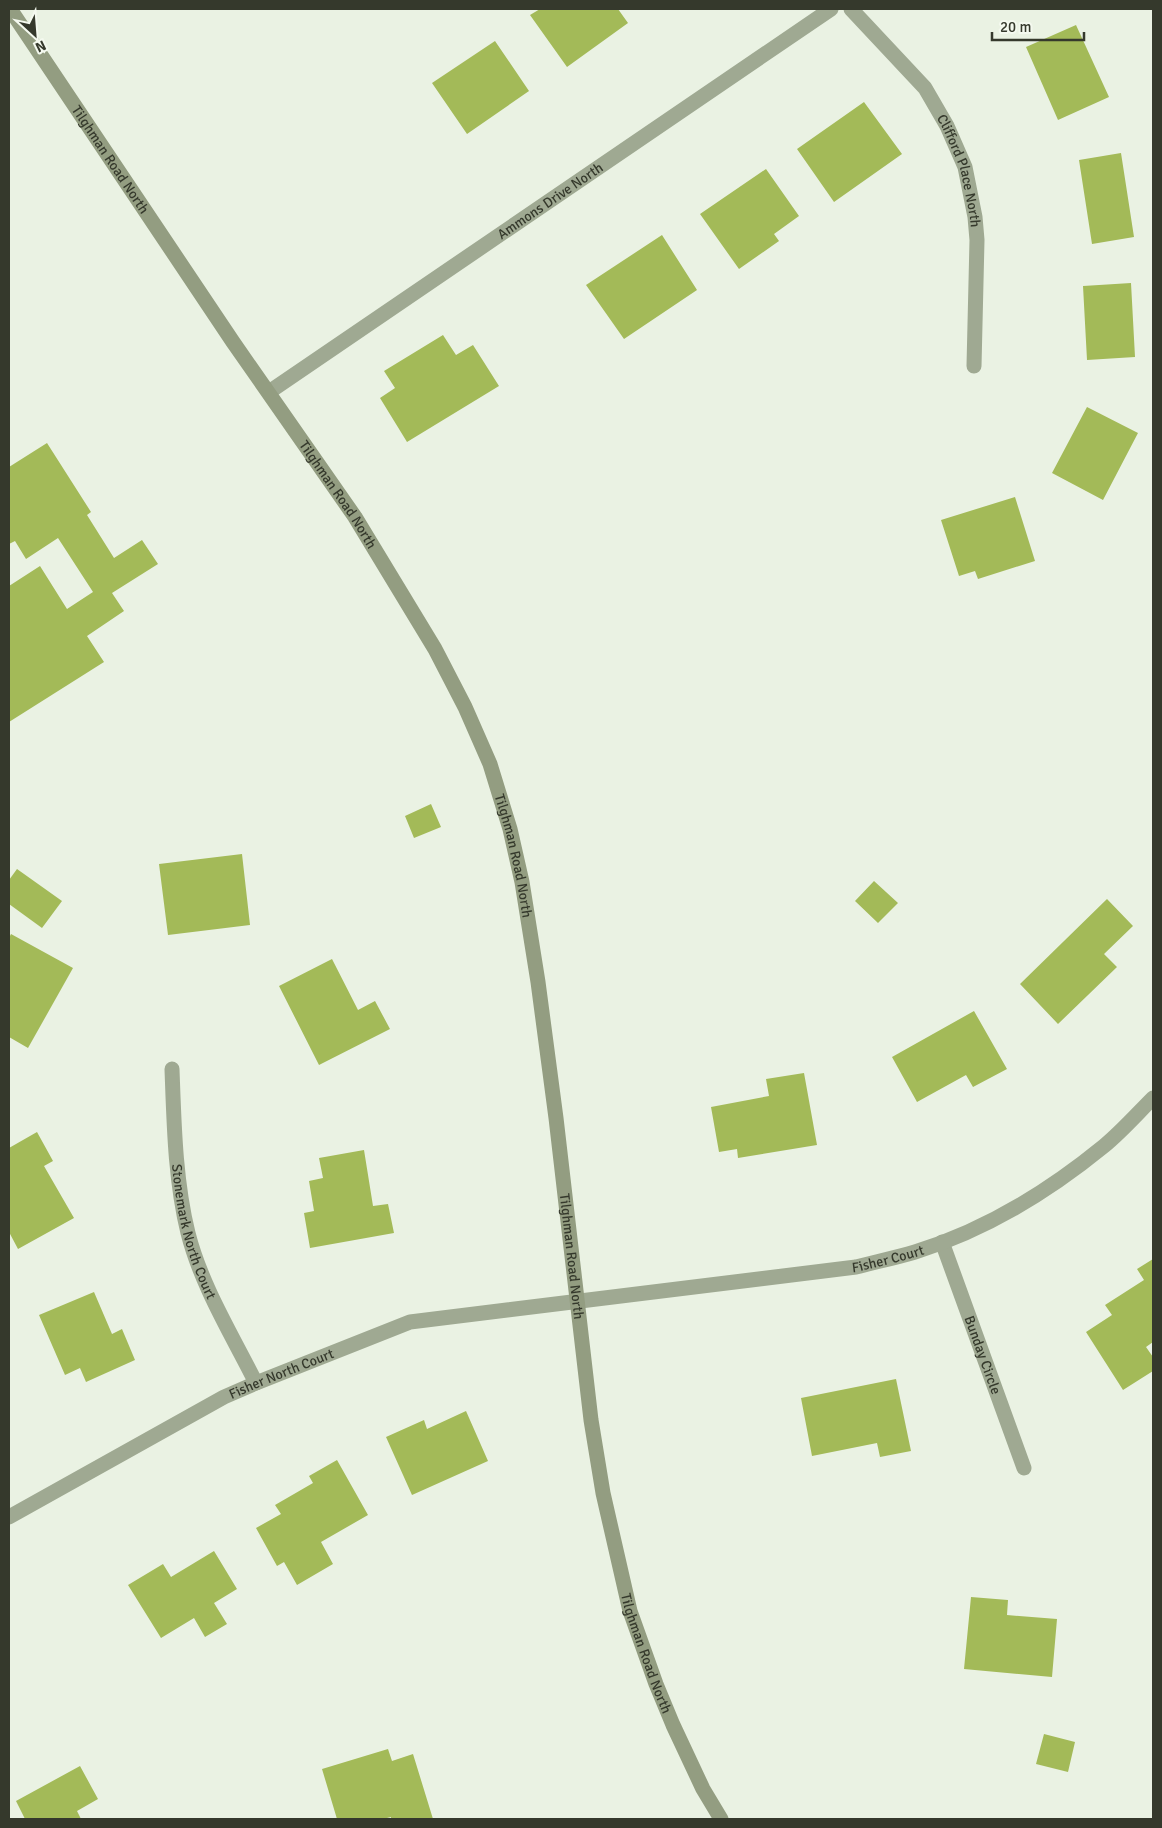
<svg xmlns="http://www.w3.org/2000/svg" width="1162" height="1828" font-family="Signika,sans-serif">
  <style>
    .building { fill: #a3ba58 }
    .lines { fill: none; stroke-linecap: round; stroke-linejoin: round }
    .street { stroke: #9fa992; stroke-width: 15 }
    .secondary { stroke: #939d81; stroke-width: 15 }
    .labels { text-anchor: middle; stroke-width: 4; stroke-linejoin: round; paint-order: stroke }
    .street-label { font-size: 14px; fill: #35392c; stroke: #f4f9ef }
  </style>
  <rect width="100%" height="100%" fill="#eaf2e3"/>
  <path class="building" d="M 540,9 L 618,9 L 628,23 L 567,67 L 530,15 Z
    M 1076,25 L 1109,97 L 1058,120 L 1026,47 Z
    M 495,41 L 529,91 L 467,134 L 432,83 Z
    M 864,102 L 902,154 L 834,202 L 797,149 Z
    M 1121,153 L 1134,237 L 1092,244 L 1079,160 Z
    M 766,169 L 799,216 L 774,234 L 779,241 L 739,269 L 700,214 Z
    M 662,235 L 697,290 L 624,339 L 586,285 Z
    M 1131,283 L 1135,357 L 1087,360 L 1083,286 Z
    M 443,335 L 456,355 L 473,345 L 499,386 L 407,442 L 380,398 L 395,388 L 384,371 Z
    M 1087,407 L 1138,433 L 1103,500 L 1052,473 Z
    M 47,443 L 91,512 L 87,515 L 114,558 L 142,540 L 158,564 L 112,593 L 124,611 L 87,636 L 104,662 L 9,722 L 9,586 L 40,566 L 67,609 L 93,592 L 58,538 L 26,559 L 15,541 L 9,544 L 9,467 Z
    M 1015,497 L 1035,561 L 978,579 L 975,571 L 959,576 L 941,520 Z
    M 431,804 L 441,827 L 414,838 L 405,816 Z
    M 242,854 L 250,925 L 168,935 L 159,864 Z
    M 17,869 L 62,901 L 42,928 L 9,904 L 9,880 Z
    M 874,881 L 898,903 L 878,923 L 855,901 Z
    M 1107,899 L 1133,926 L 1104,954 L 1117,967 L 1058,1024 L 1020,984 Z
    M 11,934 L 73,968 L 28,1048 L 9,1037 L 9,938 Z
    M 332,959 L 358,1010 L 375,1001 L 390,1029 L 319,1065 L 279,986 Z
    M 974,1011 L 1007,1069 L 973,1087 L 966,1075 L 917,1102 L 892,1057 Z
    M 804,1073 L 817,1145 L 738,1158 L 737,1149 L 719,1152 L 711,1107 L 769,1096 L 766,1079 Z
    M 37,1132 L 53,1161 L 44,1166 L 74,1218 L 18,1249 L 9,1232 L 9,1148 Z
    M 364,1150 L 373,1206 L 388,1204 L 394,1233 L 310,1248 L 304,1213 L 314,1211 L 309,1181 L 323,1178 L 319,1158 Z
    M 1153,1259 L 1153,1342 L 1146,1347 L 1153,1357 L 1153,1371 L 1123,1390 L 1086,1332 L 1112,1315 L 1105,1305 L 1144,1280 L 1137,1269 Z
    M 94,1292 L 112,1334 L 122,1329 L 135,1360 L 86,1382 L 80,1368 L 65,1375 L 39,1315 Z
    M 896,1379 L 911,1451 L 880,1457 L 877,1443 L 812,1456 L 801,1398 Z
    M 466,1411 L 488,1461 L 412,1495 L 386,1437 L 424,1420 L 427,1429 Z
    M 337,1460 L 368,1515 L 321,1542 L 333,1564 L 297,1585 L 284,1562 L 277,1566 L 256,1528 L 281,1514 L 275,1505 L 313,1483 L 309,1476 Z
    M 214,1551 L 237,1589 L 214,1603 L 227,1624 L 205,1637 L 194,1618 L 161,1638 L 128,1585 L 163,1564 L 171,1577 Z
    M 971,1597 L 1008,1600 L 1007,1615 L 1057,1619 L 1052,1677 L 964,1669 Z
    M 1044,1734 L 1075,1742 L 1068,1772 L 1036,1764 Z
    M 388,1749 L 392,1761 L 413,1754 L 433,1819 L 391,1819 L 391,1817 L 383,1819 L 337,1819 L 322,1769 Z
    M 80,1766 L 98,1799 L 77,1811 L 81,1819 L 25,1819 L 16,1801 Z"/>
  <g class="lines">
    <g class="street">
      <path id="s1" d="M 851,9 L 925,88 L 947,126 L 965,167 L 975,217 L 977,240 L 974,366"/>
      <path id="s2" d="M 269,392 L 831,9"/>
      <path id="s3" d="M 172,1069 C 174,1123 175,1180 188,1233 C 201,1285 232,1335 256,1383"/>
      <path id="s4" d="M 942,1242 L 1024,1468"/>
      <path id="s5" d="M 9,1517 L 224,1397 L 256,1383 L 410,1322 L 856,1267 C 875,1262 895,1258 915,1252 C 983,1231 1049,1191 1104,1146 C 1121,1132 1137,1114 1153,1098"/>
    </g>
    <path class="secondary" id="s6" d="M 10,9 L 233,342 L 355,517 L 435,649 L 465,707 L 490,764 L 510,829 L 522,882 L 538,982 L 556,1118 L 591,1420 L 603,1493 L 630,1611 L 656,1684 L 673,1725 L 703,1789 L 721,1819"/>
  </g>
  <g class="labels">
    <g class="street-label">
      <text dy="5" stroke="none"><textPath href="#s6" startOffset="181">Tilghman Road North</textPath></text>
      <text dy="5" stroke="none"><textPath href="#s1" startOffset="199">Clifford Place North</textPath></text>
      <text dy="5" stroke="none"><textPath href="#s2" startOffset="340">Ammons Drive North</textPath></text>
      <text dy="5" stroke="none"><textPath href="#s6" startOffset="586">Tilghman Road North</textPath></text>
      <text dy="5" stroke="none"><textPath href="#s6" startOffset="991">Tilghman Road North</textPath></text>
      <text dy="5" stroke="none"><textPath href="#s3" startOffset="165">Stonemark North Court</textPath></text>
      <text dy="5" stroke="none"><textPath href="#s6" startOffset="1396">Tilghman Road North</textPath></text>
      <text dy="5" stroke="none"><textPath href="#s5" startOffset="929">Fisher Court</textPath></text>
      <text dy="5" stroke="none"><textPath href="#s4" startOffset="120">Bunday Circle</textPath></text>
      <text dy="5" stroke="none"><textPath href="#s5" startOffset="308">Fisher North Court</textPath></text>
      <text dy="5" stroke="none"><textPath href="#s6" startOffset="1801">Tilghman Road North</textPath></text>
    </g>
  </g>
  <rect width="1162" height="1828" fill="none" stroke="#35392c" stroke-width="20"/>
  <g transform="translate(35 35) rotate(154)" stroke="#f4f9ef" stroke-width="4" paint-order="stroke">
  <path d="M0-4L9 19L0 12L-9 19Z" fill="#35392c"/>
  <text y="-8" font-size="14" font-weight="bold" text-anchor="middle" fill="#35392c">N</text>
  </g>
  <path d="M992 32v8h92v-8" fill="none" stroke="#35392c" stroke-width="2.5"/>
  <text x="1000" y="32" font-size="15" fill="#35392c" stroke="#f4f9ef" stroke-width="4" paint-order="stroke">20 m</text>
</svg>
